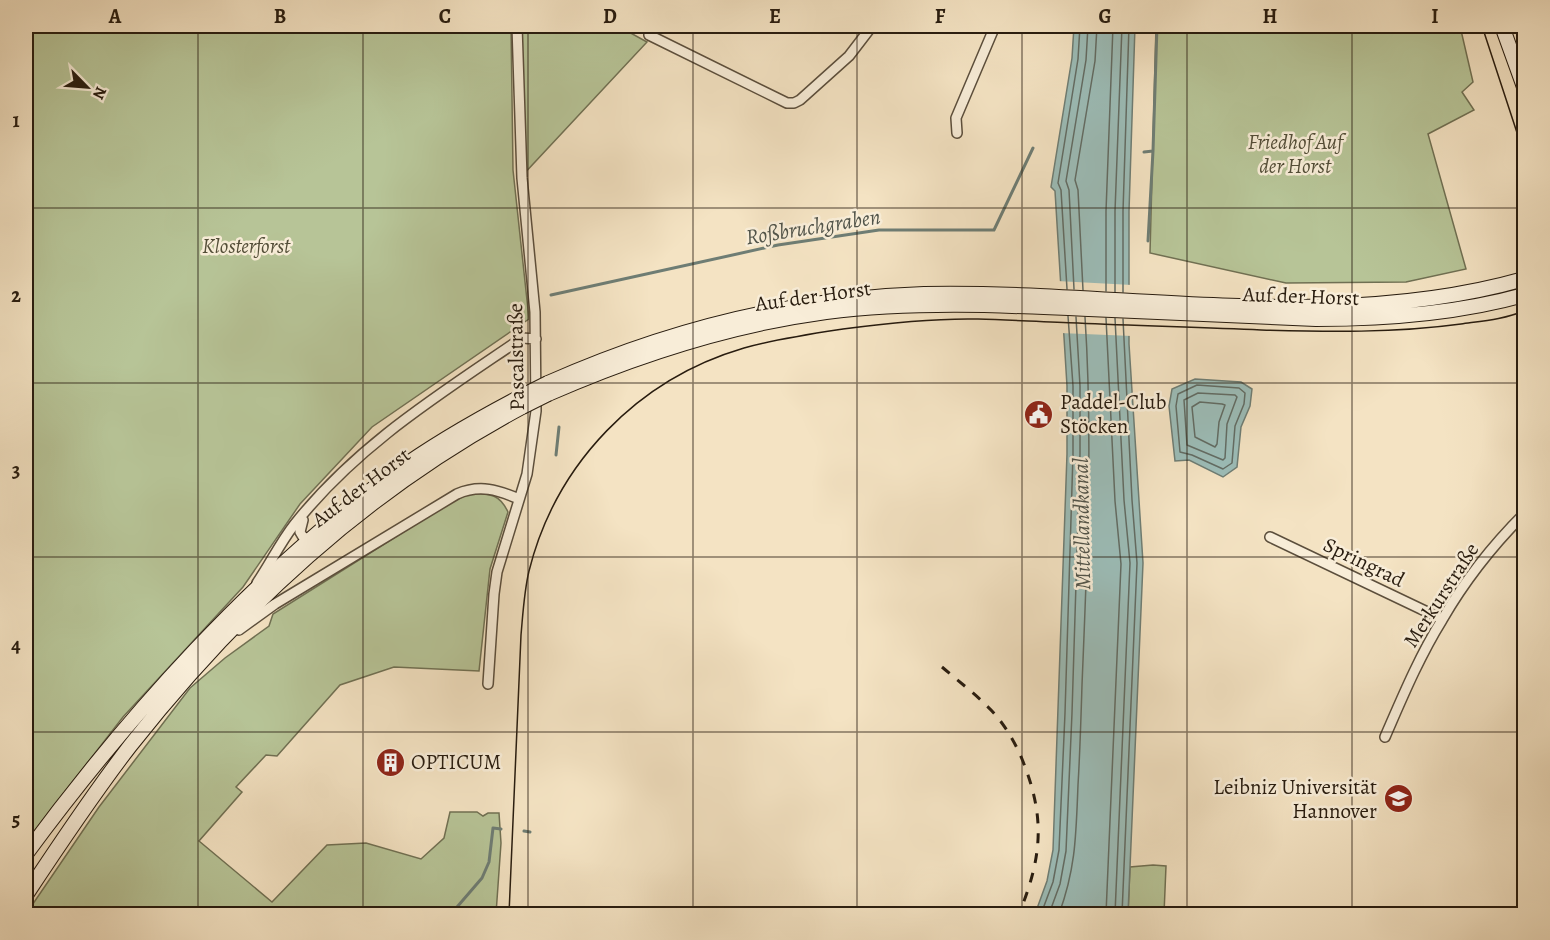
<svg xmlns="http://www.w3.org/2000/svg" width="1550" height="940" font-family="Alegreya,serif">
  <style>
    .green { fill: #b7c497; stroke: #707053; stroke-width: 1.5 }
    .water { fill: #9cbdb8; stroke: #6e7d74; stroke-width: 1.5 }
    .pier { fill: #f4e3c3 }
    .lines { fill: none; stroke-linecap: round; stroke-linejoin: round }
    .shore { stroke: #626c64; stroke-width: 1.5 }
    .stream { stroke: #6e7d74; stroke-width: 3 }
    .street-casing { stroke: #5b4e3c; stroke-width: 12 }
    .secondary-casing { stroke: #281c0f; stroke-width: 16 }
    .street { stroke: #f8edd8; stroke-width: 9 }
    .secondary { stroke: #f8edd8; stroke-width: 14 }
    .tram { stroke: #281c0f; stroke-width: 1.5 }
    .rail { stroke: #281c0f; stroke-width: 3; stroke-dasharray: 10 10; stroke-linecap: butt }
    .secondary-bridge-casing { stroke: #281c0f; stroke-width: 16; stroke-linecap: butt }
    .secondary-bridge { stroke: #f8edd8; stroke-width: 14 }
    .grid { fill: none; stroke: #281c0f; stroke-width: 1.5; stroke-opacity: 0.55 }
    .labels { text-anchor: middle; stroke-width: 5; stroke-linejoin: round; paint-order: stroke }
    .park-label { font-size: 21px; font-style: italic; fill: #534e38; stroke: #f8edd8 }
    .street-label { font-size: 21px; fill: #281c0f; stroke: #f8edd8 }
    .poi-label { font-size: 21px; fill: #281c0f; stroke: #f8edd8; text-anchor: start }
    .water-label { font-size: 22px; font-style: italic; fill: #51544a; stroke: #f8edd8 }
    .neatline { fill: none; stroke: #281c0f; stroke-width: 2 }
    .grid-label { font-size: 20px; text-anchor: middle; font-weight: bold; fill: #281c0f }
  </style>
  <rect width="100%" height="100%" fill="#f4e3c3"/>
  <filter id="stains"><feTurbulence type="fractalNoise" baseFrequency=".00333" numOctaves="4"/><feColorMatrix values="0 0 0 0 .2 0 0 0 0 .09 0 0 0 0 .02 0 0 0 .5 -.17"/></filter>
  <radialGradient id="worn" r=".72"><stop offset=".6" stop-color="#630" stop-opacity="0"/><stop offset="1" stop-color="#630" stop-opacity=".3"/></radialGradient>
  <path class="green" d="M 26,26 L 511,26 L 513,170 L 529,319 L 372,427 L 300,504 L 243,587 L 123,717 L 26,842 Z
    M 522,26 L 618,26 L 647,42 L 520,178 Z
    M 1156,26 L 1460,26 L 1473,82 L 1462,92 L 1474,110 L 1428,134 L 1466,269 L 1406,282 L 1286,283 L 1150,253 Z
    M 470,493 C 489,494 499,493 508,512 L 490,569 L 479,671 L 394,667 L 340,685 L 277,756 L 266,755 L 236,787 L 242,792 L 199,841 L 272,902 L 327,845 L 366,843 L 421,859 L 444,838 L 450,812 L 477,812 L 483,816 L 488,813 L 499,813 L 501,843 L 496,914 L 26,914 L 99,807 L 190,688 L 225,658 L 269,626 L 273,614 L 448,504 Z
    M 1153,865 L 1166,866 L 1164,914 L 1128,914 L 1130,867 Z"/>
  <path class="water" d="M 1074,26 L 1135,26 L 1129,211 L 1129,344 L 1143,563 L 1128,914 L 1035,914 L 1047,881 L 1053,850 L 1067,454 L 1067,386 L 1055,191 L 1051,187 L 1072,58 Z
    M 1195,379 L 1241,382 L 1252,389 L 1250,406 L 1241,427 L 1237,467 L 1223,477 L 1189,460 L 1175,461 L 1169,406 L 1172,389 Z"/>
  <path class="pier" d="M 1057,281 L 1132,285 L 1132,336 L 1060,333 Z"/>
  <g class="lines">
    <path class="shore" d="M 1067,289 L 1061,190 L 1058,183 L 1078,59 L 1080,26
      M 1074,289 L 1069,190 L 1066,181 L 1086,60 L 1088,26
      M 1083,290 L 1078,190 L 1075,180 L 1095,61 L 1097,26
      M 1106,291 L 1106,211 L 1113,26
      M 1115,292 L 1115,211 L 1122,26
      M 1123,292 L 1123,211 L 1129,26
      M 1197,385 L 1239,388 L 1245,393 L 1244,404 L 1235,426 L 1232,463 L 1223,469 L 1192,455 L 1180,452 L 1176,406 L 1178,394 Z
      M 1198,393 L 1235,395 L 1237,397 L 1227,424 L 1225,458 L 1223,460 L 1187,445 L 1184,400 Z
      M 1200,402 L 1222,404 L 1225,405 L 1219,422 L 1217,444 L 1215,447 L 1195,437 L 1192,407 Z
      M 1041,914 L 1053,882 L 1059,850 L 1065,713 L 1073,454 L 1073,386 L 1068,316
      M 1049,914 L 1060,884 L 1066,851 L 1072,713 L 1080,454 L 1080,386 L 1076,317
      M 1059,914 C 1076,868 1076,834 1078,785 C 1080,752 1081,718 1082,685 C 1087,562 1093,440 1085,317
      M 1106,914 L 1121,564 L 1115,501 L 1106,318
      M 1115,914 L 1130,563 L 1124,500 L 1115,318
      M 1122,914 L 1137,563 L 1132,500 L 1123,319"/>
    <path class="stream" d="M 1144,152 L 1153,151 L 1157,26
      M 1148,241 L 1153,151
      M 551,295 L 778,245 L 879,230 L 994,230 L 1033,148
      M 556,455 L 559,427
      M 524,831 L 530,832
      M 451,914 L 482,878 L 489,862 L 493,828 L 501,829"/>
    <defs>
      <path id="street" d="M 654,26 L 649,35 L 787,103 L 794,103 L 800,100 L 849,56 L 872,26
        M 957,133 L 956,118 L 995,26 L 994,26
        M 303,520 L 300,532 L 303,537 L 311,539
        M 1270,537 L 1442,619
        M 257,583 C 270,564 280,543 294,525 C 357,445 440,394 522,338 L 536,339
        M 239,630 L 275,604 L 457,494 C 480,484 498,490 519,499
        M 488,684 L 494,594 L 497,572 L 527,474 L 536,411 L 535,312 L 522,178 L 517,26
        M 1385,737 C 1402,698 1419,657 1442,620 C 1464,582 1493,545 1524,514"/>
      <path id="secondary" d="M 1502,26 L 1524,87
        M 548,383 C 667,330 794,298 924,294 C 1122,290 1331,334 1524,279
        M 548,394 C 637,355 729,325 826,312 C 914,301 1001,305 1089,309 C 1164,312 1240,315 1316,319 C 1386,319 1456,314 1524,295
        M 26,854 C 127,717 255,573 394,473 C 434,444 478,419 522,396
        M 26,895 C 59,845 93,794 130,746 C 240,607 365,491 522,407"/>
    </defs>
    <use href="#street" class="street-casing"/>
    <use href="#secondary" class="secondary-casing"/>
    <use href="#street" class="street"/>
    <use href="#secondary" class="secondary"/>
    <path class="tram" d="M 1482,26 L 1524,154
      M 509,914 L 521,635 C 523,613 524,592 529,571 C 556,463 638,379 744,348 C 776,339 810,334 843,329 C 887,323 933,318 978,319 C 1011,320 1045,322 1078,323 C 1139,326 1200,327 1261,330 C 1328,332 1395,333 1461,324 C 1482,321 1505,319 1524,311"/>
    <path class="rail" d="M 942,667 C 957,680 973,692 987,706 C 1002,720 1014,740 1022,759 C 1046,818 1042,857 1019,914
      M 991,914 L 991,913"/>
    <defs>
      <path id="secondary-bridge" d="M 522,396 L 548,383
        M 522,407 L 548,394"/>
    </defs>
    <use href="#secondary-bridge" class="secondary-bridge-casing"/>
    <use href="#secondary-bridge" class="secondary-bridge"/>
  </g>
  <path class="grid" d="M 198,26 L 198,914M 363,26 L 363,914M 528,26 L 528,914M 693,26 L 693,914M 857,26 L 857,914M 1022,26 L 1022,914M 1187,26 L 1187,914M 1352,26 L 1352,914M 26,208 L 1524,208M 26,383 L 1524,383M 26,557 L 1524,557M 26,732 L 1524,732"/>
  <defs>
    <symbol id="civic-disc" viewBox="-11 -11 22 22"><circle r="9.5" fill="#8f2418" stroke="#f8edd8"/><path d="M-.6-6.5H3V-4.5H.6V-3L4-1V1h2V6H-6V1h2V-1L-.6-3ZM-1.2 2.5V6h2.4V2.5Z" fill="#fff"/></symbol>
    <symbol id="building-disc" viewBox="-11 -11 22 22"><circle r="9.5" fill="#8f2418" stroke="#f8edd8"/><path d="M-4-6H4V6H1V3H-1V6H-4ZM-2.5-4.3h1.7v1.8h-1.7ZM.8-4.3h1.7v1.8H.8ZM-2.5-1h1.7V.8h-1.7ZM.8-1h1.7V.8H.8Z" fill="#fff"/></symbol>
    <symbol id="university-disc" viewBox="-11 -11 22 22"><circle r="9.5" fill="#8f2418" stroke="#f8edd8"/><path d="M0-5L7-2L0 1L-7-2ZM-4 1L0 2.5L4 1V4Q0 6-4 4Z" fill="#fff"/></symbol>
  </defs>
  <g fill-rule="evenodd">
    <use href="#civic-disc" x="1022" y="398" width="33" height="33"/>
    <use href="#building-disc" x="374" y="746" width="33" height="33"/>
    <use href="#university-disc" x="1382" y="782" width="33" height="33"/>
  </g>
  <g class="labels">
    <g class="park-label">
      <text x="1295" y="149">Friedhof Auf<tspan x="1295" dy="24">der Horst</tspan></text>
      <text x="246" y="253">Klosterforst</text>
    </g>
    <g class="street-label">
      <text transform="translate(813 296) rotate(-8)" y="7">Auf der Horst</text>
      <text transform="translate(1301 296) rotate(2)" y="7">Auf der Horst</text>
      <text transform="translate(516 357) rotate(-91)" y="7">Pascalstraße</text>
      <text transform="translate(361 487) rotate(-37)" y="7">Auf der Horst</text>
      <text transform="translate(1364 562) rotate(26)" y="7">Springrad</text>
      <text transform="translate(1441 595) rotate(-57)" y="7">Merkurstraße</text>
    </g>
    <g class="poi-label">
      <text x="1060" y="409">Paddel-Club<tspan x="1060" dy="24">Stöcken</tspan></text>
      <text x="411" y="769">OPTICUM</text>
      <text x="1377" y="794" text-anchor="end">Leibniz Universität<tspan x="1377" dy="24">Hannover</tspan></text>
    </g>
    <g class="water-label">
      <text transform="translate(813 226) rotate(-9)" y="8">Roßbruchgraben</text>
      <text transform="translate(1081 524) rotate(-91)" y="8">Mittellandkanal</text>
    </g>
  </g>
  <rect width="1550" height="940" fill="none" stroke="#f4e3c3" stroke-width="66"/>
  <g transform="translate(87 87) rotate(115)" stroke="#f8edd8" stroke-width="4.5" paint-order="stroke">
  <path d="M0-4.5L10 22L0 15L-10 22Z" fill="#281c0f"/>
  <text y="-9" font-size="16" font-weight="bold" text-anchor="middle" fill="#281c0f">N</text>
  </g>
  <rect x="33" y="33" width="1484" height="874" class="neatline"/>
  <g class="grid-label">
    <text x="115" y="23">A</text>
    <text x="280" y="23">B</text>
    <text x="445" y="23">C</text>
    <text x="610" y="23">D</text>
    <text x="775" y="23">E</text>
    <text x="940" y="23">F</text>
    <text x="1105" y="23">G</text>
    <text x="1270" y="23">H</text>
    <text x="1435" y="23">I</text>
    <text x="16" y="127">1</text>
    <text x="16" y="302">2</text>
    <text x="16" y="477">3</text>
    <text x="16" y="652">4</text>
    <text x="16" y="826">5</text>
  </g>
  <rect width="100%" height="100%" filter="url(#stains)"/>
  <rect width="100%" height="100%" fill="url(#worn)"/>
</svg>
